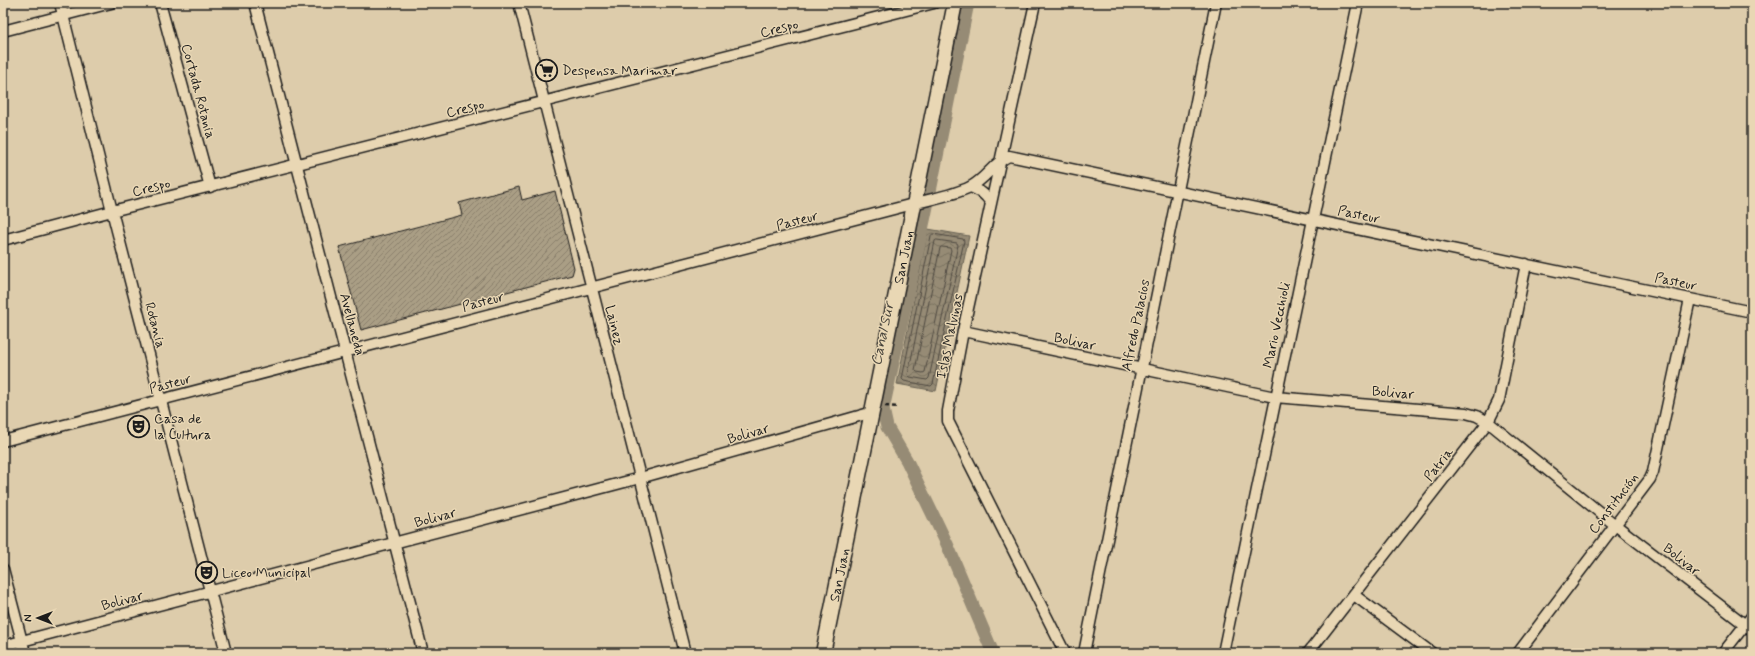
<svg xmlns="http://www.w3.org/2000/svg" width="1755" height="656" font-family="Mynerve,sans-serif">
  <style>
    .water { fill: url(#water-waves); stroke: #655f51 }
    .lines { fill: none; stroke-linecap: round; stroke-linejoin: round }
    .shore { stroke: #4d4840; stroke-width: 1 }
    .canal { stroke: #968b75; stroke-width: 13 }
    .building { fill: url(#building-hatch); stroke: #1c1c1c }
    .street-casing { stroke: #1c1c1c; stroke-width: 13 }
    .secondary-casing { stroke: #1c1c1c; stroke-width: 17 }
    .path { stroke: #1c1c1c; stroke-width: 2.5; stroke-dasharray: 4 3; stroke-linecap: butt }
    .street { stroke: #e9d7b4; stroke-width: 10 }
    .secondary { stroke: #e9d7b4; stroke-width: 14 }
    .labels { text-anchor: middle; stroke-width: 3; stroke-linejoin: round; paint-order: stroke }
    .street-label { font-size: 14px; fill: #1c1c1c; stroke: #e9d7b4 }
    .poi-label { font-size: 14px; fill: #1c1c1c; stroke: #e9d7b4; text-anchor: start }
    .water-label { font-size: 15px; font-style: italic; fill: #47433b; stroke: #e9d7b4 }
  </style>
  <defs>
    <pattern id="water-waves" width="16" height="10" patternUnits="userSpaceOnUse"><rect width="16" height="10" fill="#968b75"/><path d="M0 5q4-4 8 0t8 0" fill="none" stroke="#7a715f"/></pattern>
    <pattern id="building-hatch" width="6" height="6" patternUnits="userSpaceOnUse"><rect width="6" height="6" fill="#aa9e85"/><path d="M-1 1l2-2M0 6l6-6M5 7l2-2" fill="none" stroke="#8a806c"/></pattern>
  </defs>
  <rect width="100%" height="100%" fill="#ddccab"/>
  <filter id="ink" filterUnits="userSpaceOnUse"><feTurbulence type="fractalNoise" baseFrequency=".025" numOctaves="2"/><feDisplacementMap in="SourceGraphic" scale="8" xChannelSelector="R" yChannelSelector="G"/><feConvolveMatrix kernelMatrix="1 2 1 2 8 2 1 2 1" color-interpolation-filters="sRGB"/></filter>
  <g filter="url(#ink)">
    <path class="water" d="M 928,229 L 969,236 L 936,391 L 897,384 Z"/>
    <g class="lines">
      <path class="shore" d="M 933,234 L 963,239 L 964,241 L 933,384 L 931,386 L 904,381 L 902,379 L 931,236 Z
        M 937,240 L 957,243 L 958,245 L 929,378 L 927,380 L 910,377 L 908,375 L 935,241 Z
        M 942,247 L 950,248 L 951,250 L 925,372 L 923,373 L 917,372 L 915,370 L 940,248 Z"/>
      <path class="canal" d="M 968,3 L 925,216 L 883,409 L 887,427 L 907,461 L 947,544 L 993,653"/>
    </g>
    <path class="building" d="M 519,187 L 522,200 L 555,191 L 574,268 L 572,275 L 361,330 L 339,247 L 462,215 L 459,203 Z"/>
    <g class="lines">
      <defs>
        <path id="street" d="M 60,3 L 112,211 L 226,653
          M 160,3 L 210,187
          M 255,3 L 423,653
          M 519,3 L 685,653
          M 1035,3 L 963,331 L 948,411 L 948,421 L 1065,653
          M 3,31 L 111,3
          M 970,187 C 981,191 985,194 991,203
          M 3,240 L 112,211 L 934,3
          M 963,331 L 1275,397 L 1466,413 L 1477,416 L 1488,422 L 1614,524 L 1752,630
          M 3,441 L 913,204 C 931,199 954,195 970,187 C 986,179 994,162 1009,156 L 1752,312
          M 3,569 L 25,653
          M 1354,595 L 1432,653
          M 3,646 L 640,478 L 873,412
          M 1084,653 L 1216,3
          M 1223,653 L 1358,3
          M 1308,653 L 1488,422 L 1499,400 L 1526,264
          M 1518,653 L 1650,479 L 1653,472 L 1690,299
          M 1723,653 L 1752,616"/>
        <g id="secondary">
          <path id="s1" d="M 823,653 C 868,437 910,219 955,3"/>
        </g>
      </defs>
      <use href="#street" class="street-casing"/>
      <use href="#secondary" class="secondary-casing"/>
      <path class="path" d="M 885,406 L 898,407"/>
      <use href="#street" class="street"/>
      <use href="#secondary" class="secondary"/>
    </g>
  </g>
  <defs>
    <symbol id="supermarket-ring" viewBox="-11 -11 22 22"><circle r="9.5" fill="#e9d7b4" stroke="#1c1c1c" stroke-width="1.5"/><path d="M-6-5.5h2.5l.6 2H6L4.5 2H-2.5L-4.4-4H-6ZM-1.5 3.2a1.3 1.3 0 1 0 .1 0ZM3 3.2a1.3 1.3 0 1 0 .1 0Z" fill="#1c1c1c"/></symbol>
    <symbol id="theatre-ring" viewBox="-11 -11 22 22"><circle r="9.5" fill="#e9d7b4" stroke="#1c1c1c" stroke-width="1.5"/><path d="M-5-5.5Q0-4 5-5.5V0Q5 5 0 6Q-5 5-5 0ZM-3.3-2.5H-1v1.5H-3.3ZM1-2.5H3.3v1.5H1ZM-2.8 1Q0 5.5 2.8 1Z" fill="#1c1c1c"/></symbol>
  </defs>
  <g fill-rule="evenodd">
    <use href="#supermarket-ring" x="534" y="58" width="25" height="25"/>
    <use href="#theatre-ring" x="126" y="414" width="25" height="25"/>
    <use href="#theatre-ring" x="194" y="560" width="25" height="25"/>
  </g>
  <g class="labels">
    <g class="street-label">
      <text transform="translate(779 28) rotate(-14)" y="5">Crespo</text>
      <text transform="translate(199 91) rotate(75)" y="5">Cortada Rotania</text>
      <text transform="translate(465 108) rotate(-14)" y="5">Crespo</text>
      <text transform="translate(151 187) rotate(-14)" y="5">Crespo</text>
      <text transform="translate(1359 214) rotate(12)" y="5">Pasteur</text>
      <text transform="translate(797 220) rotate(-15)" y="5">Pasteur</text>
      <text dy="5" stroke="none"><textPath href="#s1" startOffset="404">San Juan</textPath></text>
      <text transform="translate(1676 281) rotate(12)" y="5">Pasteur</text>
      <text transform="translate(483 301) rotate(-15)" y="5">Pasteur</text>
      <text transform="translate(353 324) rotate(75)" y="5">Avellaneda</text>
      <text transform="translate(156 325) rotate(75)" y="5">Rotania</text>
      <text transform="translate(615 325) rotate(76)" y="5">Lainez</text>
      <text transform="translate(1135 325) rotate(-78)" y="5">Alfredo Palacios</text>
      <text transform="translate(1276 325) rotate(-78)" y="5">Mario Vecchioli</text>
      <text transform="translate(949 336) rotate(-78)" y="5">Islas Malvinas</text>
      <text transform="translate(1075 341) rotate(12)" y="5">Bolivar</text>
      <text transform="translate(170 383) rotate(-15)" y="5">Pasteur</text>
      <text transform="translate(1393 392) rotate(5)" y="5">Bolivar</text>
      <text transform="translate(748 433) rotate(-16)" y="5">Bolivar</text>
      <text transform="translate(1438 464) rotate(-52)" y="5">Patria</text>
      <text transform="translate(1613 503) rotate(-53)" y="5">Constitución</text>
      <text transform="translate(435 517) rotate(-15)" y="5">Bolivar</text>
      <text transform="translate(1682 559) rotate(38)" y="5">Bolivar</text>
      <text dy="5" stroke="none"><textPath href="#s1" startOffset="80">San Juan</textPath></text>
      <text transform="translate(122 600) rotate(-15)" y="5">Bolivar</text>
    </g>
    <g class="poi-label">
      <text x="562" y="75">Despensa Marimar</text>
      <text x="154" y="423">Casa de<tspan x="154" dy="16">la Cultura</tspan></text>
      <text x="222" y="577">Liceo Municipal</text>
    </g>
    <g class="water-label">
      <text transform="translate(882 334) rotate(-78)" y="5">Canal Sur</text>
    </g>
  </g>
  <rect width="1755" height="656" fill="none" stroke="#e9d7b4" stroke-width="16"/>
  <rect x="8" y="8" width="1739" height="640" fill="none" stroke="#1c1c1c" stroke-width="1.5" filter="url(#ink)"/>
  <g transform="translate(38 618) rotate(270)" stroke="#e9d7b4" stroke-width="3" paint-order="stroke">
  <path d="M0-3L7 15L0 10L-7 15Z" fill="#1c1c1c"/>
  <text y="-6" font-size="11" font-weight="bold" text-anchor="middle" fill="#1c1c1c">N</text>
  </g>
</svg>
